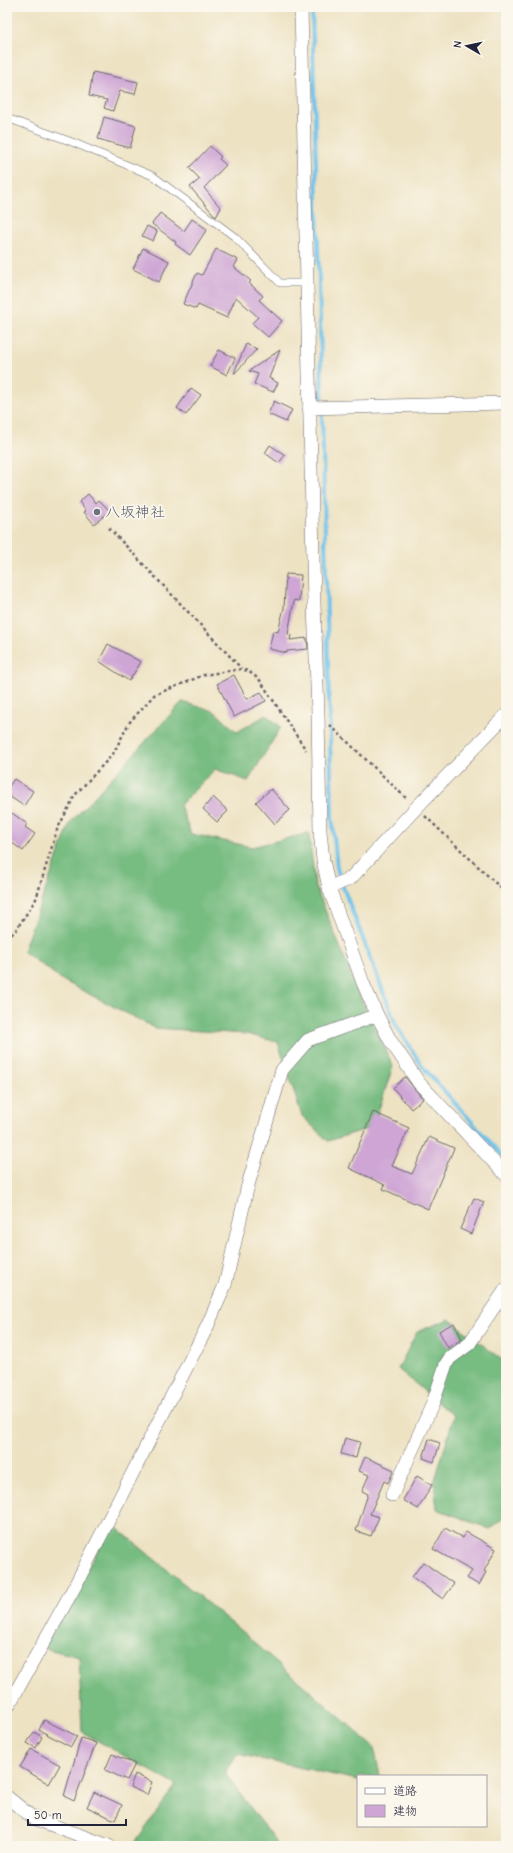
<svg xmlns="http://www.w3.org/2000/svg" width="513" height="1853" font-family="'Comic Neue','Klee One',sans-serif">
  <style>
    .forest { fill: #77bc81; stroke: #4c6f5e }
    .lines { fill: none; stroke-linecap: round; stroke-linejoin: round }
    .stream { stroke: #6fc3eb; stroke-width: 4 }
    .building { fill: #cea5d5 }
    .service-casing { stroke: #69656a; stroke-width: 8 }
    .minor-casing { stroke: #69656a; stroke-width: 14 }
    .path { stroke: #69656a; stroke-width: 2.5; stroke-dasharray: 3 3; stroke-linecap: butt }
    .service { stroke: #fff; stroke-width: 7 }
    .minor { stroke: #fff; stroke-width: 13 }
    .worship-dot { fill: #6b7280; stroke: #fbf7ec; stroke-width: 1.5 }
    .labels { text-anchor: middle; stroke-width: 3.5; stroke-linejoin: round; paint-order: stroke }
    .worship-label { font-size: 15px; fill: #5b616d; stroke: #fbf7ec; text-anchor: start }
  </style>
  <rect width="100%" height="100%" fill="#fbf7ec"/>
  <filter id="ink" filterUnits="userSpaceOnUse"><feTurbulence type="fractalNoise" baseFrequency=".025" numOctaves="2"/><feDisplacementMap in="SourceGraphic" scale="8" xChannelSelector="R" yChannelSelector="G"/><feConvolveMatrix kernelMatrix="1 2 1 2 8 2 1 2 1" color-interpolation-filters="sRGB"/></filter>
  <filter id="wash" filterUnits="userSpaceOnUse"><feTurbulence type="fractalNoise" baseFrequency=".012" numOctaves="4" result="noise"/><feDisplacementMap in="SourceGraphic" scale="16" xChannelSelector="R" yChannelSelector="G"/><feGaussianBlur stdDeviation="0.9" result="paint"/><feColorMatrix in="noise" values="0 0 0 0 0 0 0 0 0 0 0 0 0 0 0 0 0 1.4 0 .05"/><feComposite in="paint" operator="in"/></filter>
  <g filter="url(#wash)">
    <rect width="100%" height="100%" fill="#ede2c2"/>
    <path class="forest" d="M 182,702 L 214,711 L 237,732 L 266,715 L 281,727 L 248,781 L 215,769 L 180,805 L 191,834 L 252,847 L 309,833 L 315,885 L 361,999 L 393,1066 L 373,1127 L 328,1141 L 302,1116 L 278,1042 L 246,1034 L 155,1028 L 64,981 L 23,951 L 70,823 Z
      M 449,1319 L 506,1363 L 506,1516 L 490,1529 L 437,1509 L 434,1483 L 454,1416 L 398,1369 L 417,1332 Z
      M 112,1524 L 241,1631 L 374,1747 L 380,1776 L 358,1776 L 358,1780 L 237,1754 L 225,1773 L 279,1846 L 133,1846 L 176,1785 L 82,1732 L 79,1657 L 44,1648 Z"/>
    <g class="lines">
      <path class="stream" d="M 312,7 L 322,401
        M 322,413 L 332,817 L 337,868 L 343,887 L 396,1025 L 422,1066 L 506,1160"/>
    </g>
    <g id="blocks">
      <path class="building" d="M 93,72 L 138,82 L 135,94 L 120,91 L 113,111 L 104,108 L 107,100 L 89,96 Z
        M 104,117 L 136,126 L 130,148 L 98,139 Z
        M 210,146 L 221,157 L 219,159 L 226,165 L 204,188 L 221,208 L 216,217 L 190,187 L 200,179 L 189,168 Z
        M 160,213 L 184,231 L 192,219 L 207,229 L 190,255 L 175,244 L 176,242 L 152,224 Z
        M 147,226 L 157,231 L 153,241 L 142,236 Z
        M 143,248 L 169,261 L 159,282 L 133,269 Z
        M 216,249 L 238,260 L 234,267 L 251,281 L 249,283 L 263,296 L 259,300 L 282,321 L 268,337 L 252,323 L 258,317 L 236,297 L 227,318 L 198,305 L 196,309 L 183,304 L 197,273 L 202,275 Z
        M 246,344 L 257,349 L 235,373 L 234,373 Z
        M 219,350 L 235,358 L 227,375 L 210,366 Z
        M 280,350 L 269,378 L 278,383 L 273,392 L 254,384 L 258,374 L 249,371 Z
        M 191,388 L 201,395 L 186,415 L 177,408 Z
        M 274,401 L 292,410 L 286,422 L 268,414 Z
        M 270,445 L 285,455 L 279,463 L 265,453 Z
        M 88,494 L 96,503 L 99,500 L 110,511 L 94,524 L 84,512 L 86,511 L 79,502 Z
        M 286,574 L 301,575 L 299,601 L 294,600 L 288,634 L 291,635 L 290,640 L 307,638 L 308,649 L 287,651 L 287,653 L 269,649 L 273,631 L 278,632 L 284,608 Z
        M 108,644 L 141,662 L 129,681 L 99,661 Z
        M 234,675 L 247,699 L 261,692 L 266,701 L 234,717 L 217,684 Z
        M 14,779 L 33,791 L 24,806 L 7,795 L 7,789 Z
        M 271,789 L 290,810 L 275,824 L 256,802 Z
        M 213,797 L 228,811 L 217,822 L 203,809 Z
        M 12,813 L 27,824 L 25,827 L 35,834 L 23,851 L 7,839 L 7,820 Z
        M 405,1077 L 423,1099 L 411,1109 L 393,1088 Z
        M 373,1112 L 409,1128 L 392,1166 L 412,1174 L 429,1137 L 454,1148 L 428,1209 L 383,1189 L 385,1185 L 349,1168 Z
        M 474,1198 L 484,1202 L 471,1234 L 460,1229 Z
        M 454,1323 L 462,1339 L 448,1348 L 439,1331 Z
        M 345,1438 L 360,1442 L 356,1458 L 341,1454 Z
        M 429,1439 L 440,1443 L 434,1462 L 423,1458 Z
        M 365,1457 L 394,1470 L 388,1483 L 384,1481 L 370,1514 L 379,1517 L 371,1536 L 356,1531 L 368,1494 L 362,1491 L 369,1475 L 359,1471 Z
        M 417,1476 L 432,1485 L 418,1509 L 403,1500 Z
        M 445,1528 L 463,1538 L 466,1532 L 496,1549 L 484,1571 L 486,1572 L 479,1585 L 467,1578 L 472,1571 L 433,1549 Z
        M 423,1562 L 454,1584 L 443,1599 L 412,1577 Z
        M 44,1720 L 77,1736 L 71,1747 L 39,1730 Z
        M 34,1732 L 42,1737 L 36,1748 L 27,1743 Z
        M 81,1738 L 96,1743 L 74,1801 L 64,1796 Z
        M 31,1749 L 60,1765 L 49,1784 L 20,1767 Z
        M 112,1754 L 135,1764 L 127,1780 L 105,1770 Z
        M 135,1774 L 152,1782 L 147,1795 L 130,1787 Z
        M 94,1792 L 122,1805 L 115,1820 L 87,1807 Z"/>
    </g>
  </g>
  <g filter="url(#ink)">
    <use href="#blocks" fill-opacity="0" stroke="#69656a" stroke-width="1"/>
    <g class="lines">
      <defs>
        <path id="service" d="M 7,118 L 72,142 L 153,176 L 235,237 L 280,283 L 306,283"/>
        <path id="minor" d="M 301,7 L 314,604 L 318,713 L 320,831 L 323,860 L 329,888 L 363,983 L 377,1015 L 390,1040 L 419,1083 L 506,1175
          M 309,408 L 506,403
          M 329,888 L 351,878 L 416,808 L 506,715
          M 392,1495 L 433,1403 L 446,1364 L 450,1358 L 469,1344 L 506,1289
          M 7,1708 L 75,1586 L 207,1327 L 225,1285 L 248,1185 L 282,1070 L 308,1040 L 377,1015
          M 7,1797 L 33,1818 L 109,1846"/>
      </defs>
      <use href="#service" class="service-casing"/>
      <use href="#minor" class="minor-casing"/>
      <path class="path" d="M 109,528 L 241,668
        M 330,725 L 407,799
        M 425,816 L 506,893
        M 7,939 L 16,930 L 36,899 L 57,830 L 75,795 L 113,754 L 129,723 L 154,695 L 204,675 L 241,669 L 248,671 L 259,679 L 306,750"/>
      <use href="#service" class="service"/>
      <use href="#minor" class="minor"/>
    </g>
  </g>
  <circle class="worship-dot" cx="97" cy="512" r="4"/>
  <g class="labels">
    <g class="worship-label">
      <text x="105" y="517">八坂神社</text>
    </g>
  </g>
  <rect width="513" height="1853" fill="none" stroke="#fbf7ec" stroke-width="24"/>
  <rect x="357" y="1775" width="130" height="52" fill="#fbf7ec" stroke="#a4a2a5"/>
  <rect x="365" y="1788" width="20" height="6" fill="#ffffff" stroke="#a4a2a5"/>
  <text x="393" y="1795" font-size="12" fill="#22223b">道路</text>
  <rect x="365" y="1805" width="20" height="12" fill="#cea5d5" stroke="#a4a2a5"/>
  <text x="393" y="1815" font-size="12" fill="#22223b">建物</text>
  <g transform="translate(467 46) rotate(279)" stroke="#fbf7ec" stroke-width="3" paint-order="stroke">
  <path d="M0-3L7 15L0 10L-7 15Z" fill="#22223b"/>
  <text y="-6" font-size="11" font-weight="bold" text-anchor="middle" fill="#22223b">N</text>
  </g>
  <path d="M28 1819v6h98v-6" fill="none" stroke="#22223b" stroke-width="2"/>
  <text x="34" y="1819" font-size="12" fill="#22223b" stroke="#fbf7ec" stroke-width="3" paint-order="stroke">50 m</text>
</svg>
